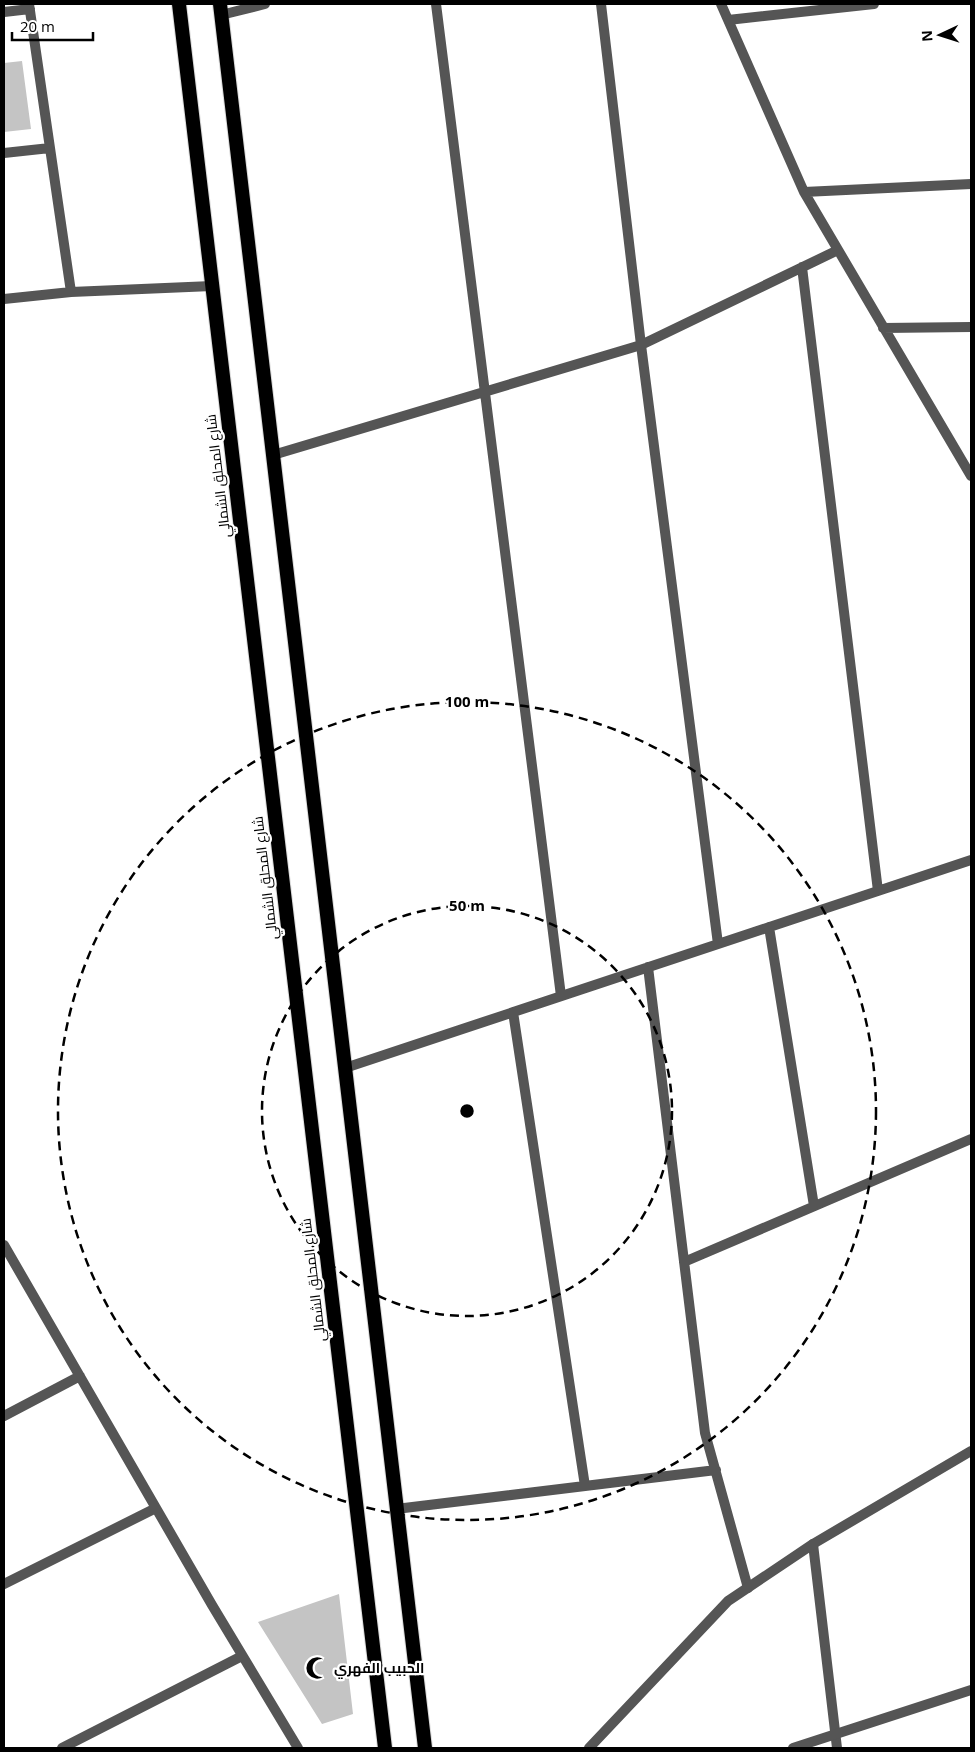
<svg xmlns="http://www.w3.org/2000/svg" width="975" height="1752" font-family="'Open Sans',Cairo,sans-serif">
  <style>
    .building { fill: #c4c4c4 }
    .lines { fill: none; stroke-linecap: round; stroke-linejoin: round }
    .trunk-casing { stroke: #dbdbdb; stroke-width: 16 }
    .minor { stroke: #555; stroke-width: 10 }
    .tertiary { stroke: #555; stroke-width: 10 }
    .trunk { stroke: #000; stroke-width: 14 }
    .ring { fill: none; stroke: #000; stroke-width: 2.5; stroke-dasharray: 9 6 }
    .labels { text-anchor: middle; stroke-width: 4.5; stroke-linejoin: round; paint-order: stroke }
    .street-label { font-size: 14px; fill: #000; stroke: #fff }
    .poi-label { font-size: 14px; font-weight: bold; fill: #000; stroke: #fff; text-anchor: start }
    .centre { fill: #000; stroke: #fff; stroke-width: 2.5 }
    .ring-label { font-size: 15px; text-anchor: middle; font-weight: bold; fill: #000; stroke: #fff; stroke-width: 4.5; stroke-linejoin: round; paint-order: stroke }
  </style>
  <rect width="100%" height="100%" fill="#fff"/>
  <path class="building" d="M 22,61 L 31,129 L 4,132 L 4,63 Z
    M 339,1594 L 353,1714 L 322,1724 L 258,1622 Z"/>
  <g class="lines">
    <defs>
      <path id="trunk" d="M 179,4 L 385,1748
        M 220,4 L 425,1748"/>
    </defs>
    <use href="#trunk" class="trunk-casing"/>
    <path class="minor" d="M 29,4 L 71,292
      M 436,4 L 561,996
      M 721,4 L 804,192 L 971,476
      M 4,12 L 30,9
      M 221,15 L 265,4
      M 728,20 L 874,4
      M 4,153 L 50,148
      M 804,192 L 971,184
      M 802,267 L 878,891
      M 4,299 L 71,292 L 212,286
      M 883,328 L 971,327
      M 273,455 L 641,345 L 601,4
      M 769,927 L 814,1206
      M 718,944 L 641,345 L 838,250
      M 648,967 L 705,1433 L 748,1588
      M 513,1012 L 585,1486
      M 345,1068 L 971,860
      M 4,1245 L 212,1605 L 298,1748
      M 684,1262 L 971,1139
      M 4,1416 L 80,1376
      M 396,1509 L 716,1470
      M 813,1544 L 837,1748
      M 4,1584 L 156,1508
      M 62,1748 L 242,1656"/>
    <path class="tertiary" d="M 589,1748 L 728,1601 L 813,1544 L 971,1451
      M 793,1748 L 971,1690"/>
    <use href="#trunk" class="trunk"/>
  </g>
  <g class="ring">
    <circle cx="467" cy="1111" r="205"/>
    <circle cx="467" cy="1111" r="409"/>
  </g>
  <defs>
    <symbol id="mosque-bare" viewBox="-9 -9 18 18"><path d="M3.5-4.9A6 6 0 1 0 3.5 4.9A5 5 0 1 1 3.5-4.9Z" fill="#000" stroke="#fff" stroke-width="2.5" paint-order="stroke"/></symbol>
  </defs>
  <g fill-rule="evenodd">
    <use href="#mosque-bare" x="301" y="1652" width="32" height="32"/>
  </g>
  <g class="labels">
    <g class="street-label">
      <text transform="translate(218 476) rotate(-97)" y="5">شارع المحلق الشمالي</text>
      <text transform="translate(265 878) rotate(-97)" y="5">شارع المحلق الشمالي</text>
      <text transform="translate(313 1280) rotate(-97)" y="5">شارع المحلق الشمالي</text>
    </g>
    <g class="poi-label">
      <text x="334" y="1673">الحبيب الفهري</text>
    </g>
  </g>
  <circle cx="467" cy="1111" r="8" class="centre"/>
  <g class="ring-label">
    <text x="467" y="707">100 m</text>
    <text x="467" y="911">50 m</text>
  </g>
  <rect width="975" height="1752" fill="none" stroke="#000000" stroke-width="10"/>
  <g transform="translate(940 35) rotate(266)" stroke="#ffffff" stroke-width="4" paint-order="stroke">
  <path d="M0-4L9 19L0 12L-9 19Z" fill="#000000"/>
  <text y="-8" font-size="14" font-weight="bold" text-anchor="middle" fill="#000000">N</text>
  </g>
  <path d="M12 32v8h81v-8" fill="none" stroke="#000000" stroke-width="2.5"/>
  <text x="20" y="32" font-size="15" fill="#000000" stroke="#ffffff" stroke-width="4" paint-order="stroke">20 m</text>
</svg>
